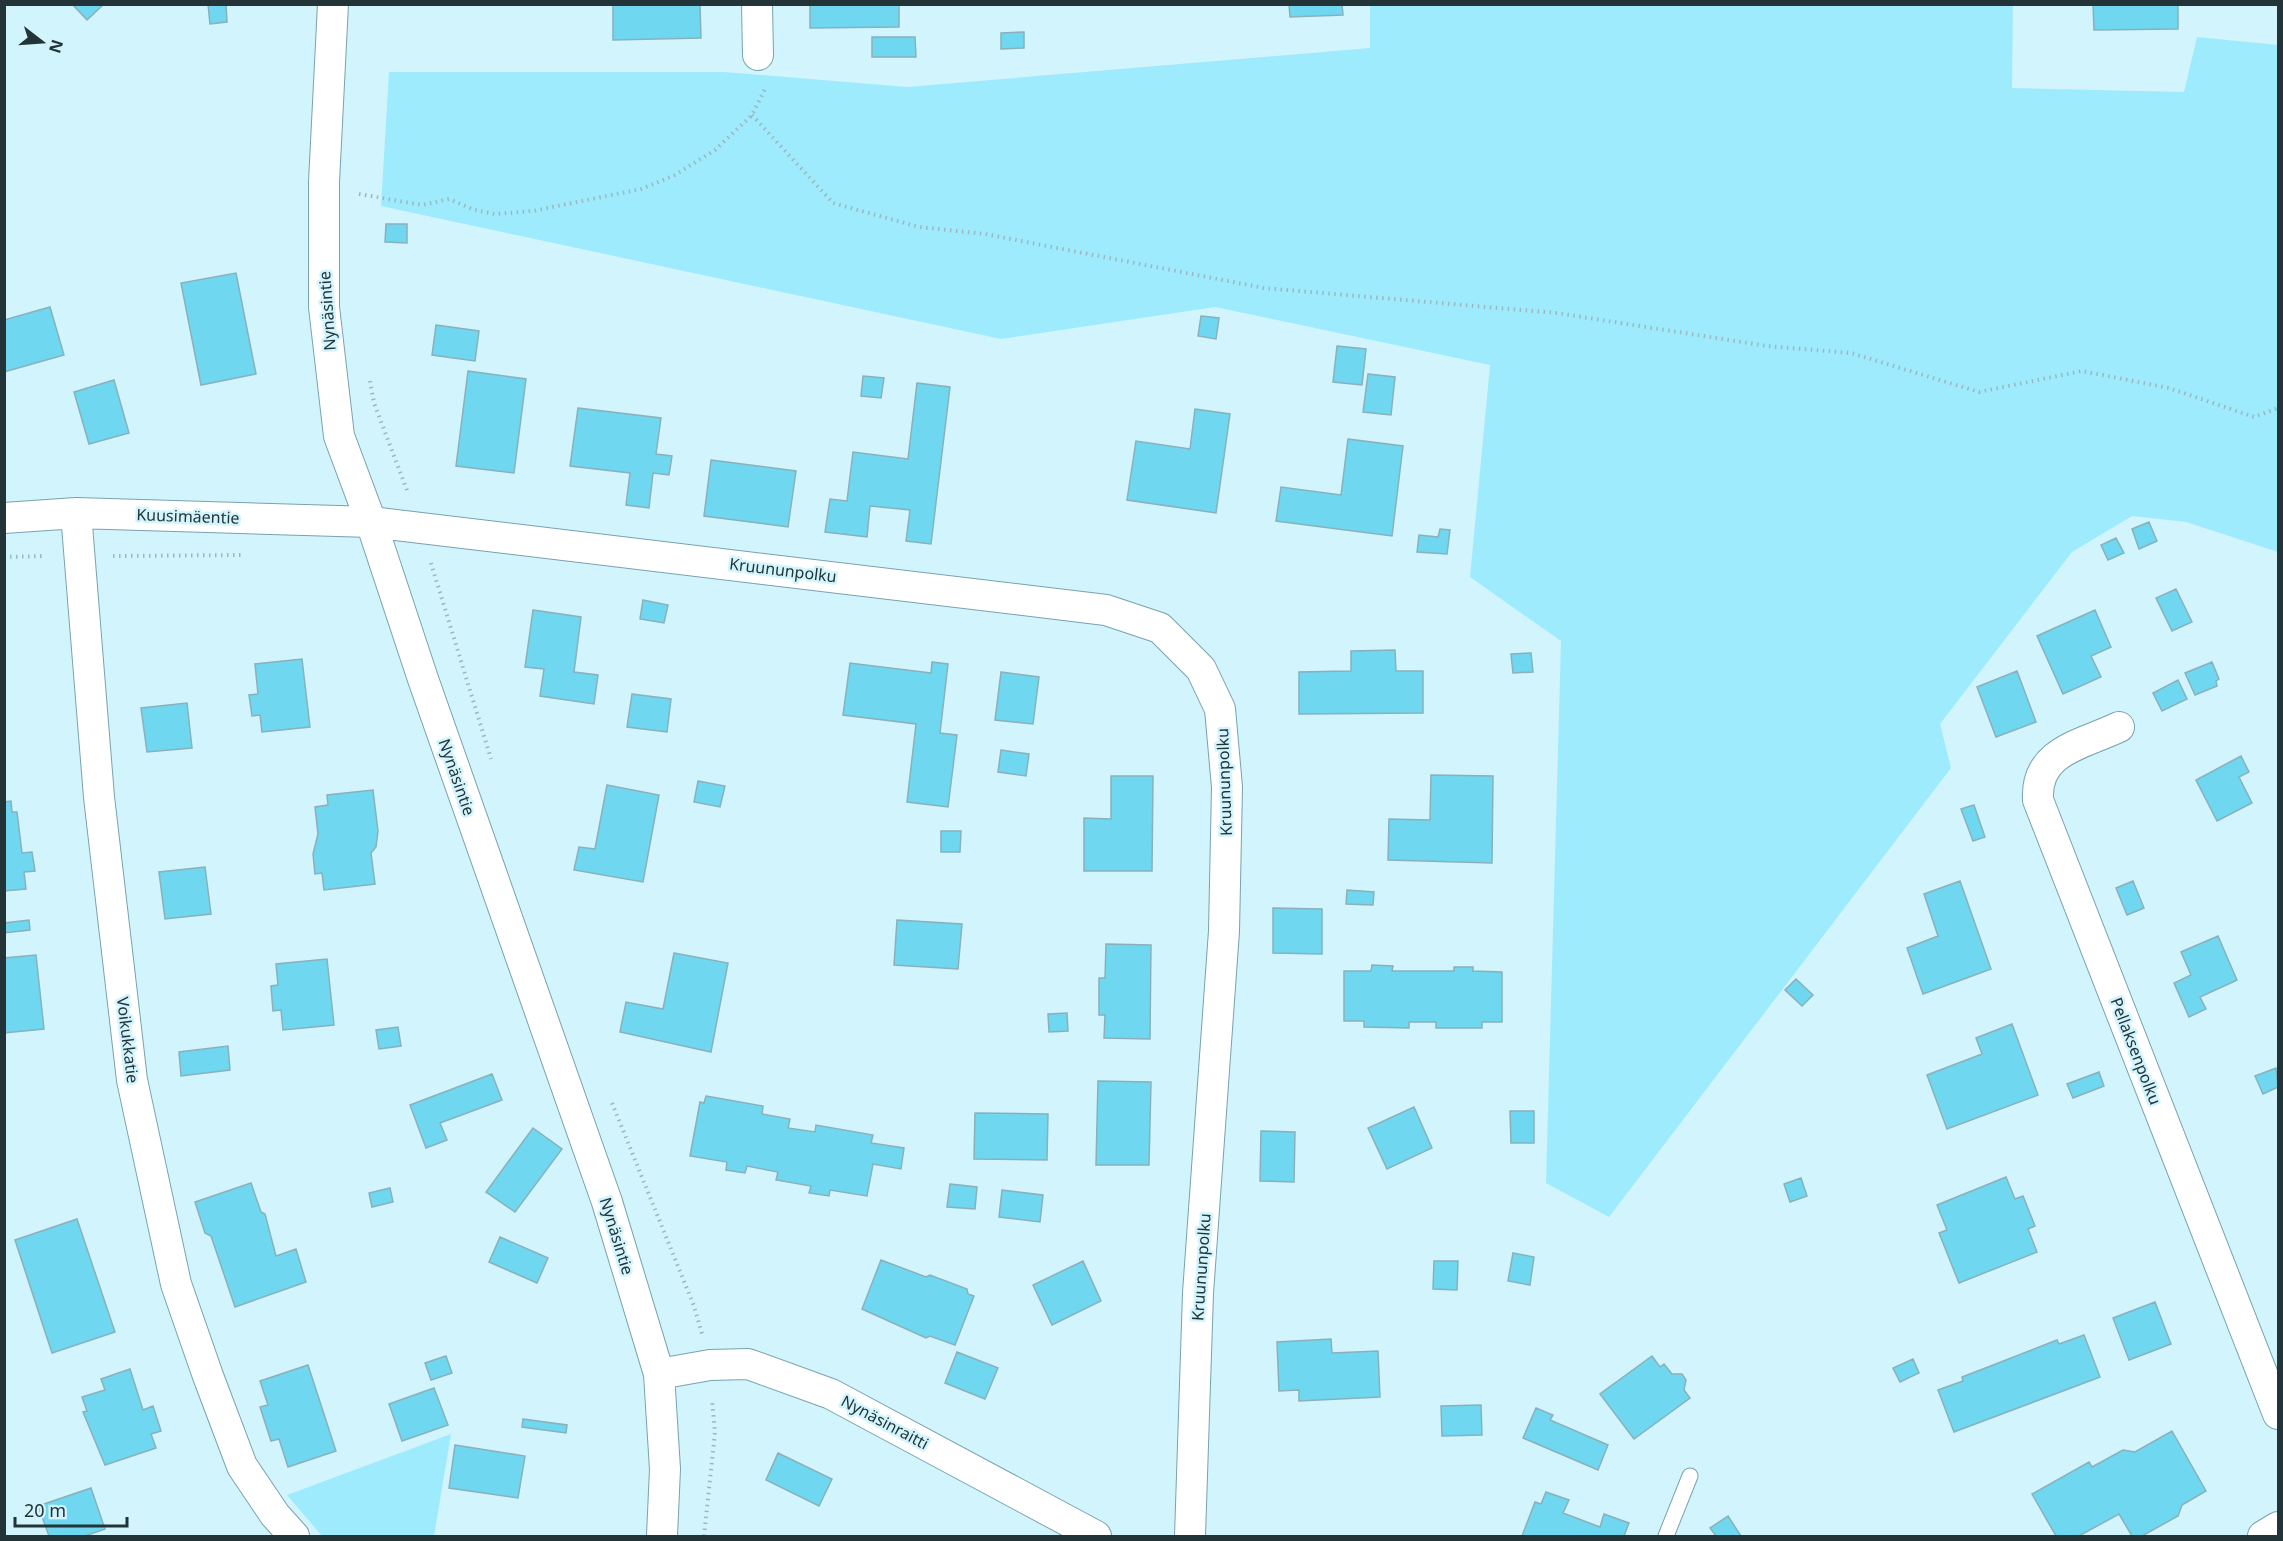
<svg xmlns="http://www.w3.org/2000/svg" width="2283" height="1541" font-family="'Noto Sans',sans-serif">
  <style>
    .green { fill: #9febfe }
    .building { fill: #6fd7ef; stroke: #88b1bc; stroke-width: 1.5 }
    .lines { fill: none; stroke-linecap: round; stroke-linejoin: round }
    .lane-casing { stroke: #79a2ad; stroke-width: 17 }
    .street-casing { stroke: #79a2ad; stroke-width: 32 }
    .path { stroke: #9bb7bf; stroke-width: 4; stroke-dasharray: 1.5 4.5; stroke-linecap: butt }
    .lane { stroke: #fff; stroke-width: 15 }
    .street { stroke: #fff; stroke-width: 30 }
    .labels { text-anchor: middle; stroke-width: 5; stroke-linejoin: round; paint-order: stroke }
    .street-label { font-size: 16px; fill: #233438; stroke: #d2f4fd }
  </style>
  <rect width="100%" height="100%" fill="#d2f4fd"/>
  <path class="green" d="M 1370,4 L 2013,5 L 2012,88 L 2184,92 L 2197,37 L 2278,45 L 2278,552 L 2186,522 L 2132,516 L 2072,552 L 1940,724 L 1951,768 L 1609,1217 L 1546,1183 L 1561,641 L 1470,577 L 1490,365 L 1215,307 L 1001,339 L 381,206 L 389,72 L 724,72 L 907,87 L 1370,48 Z
    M 451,1434 L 434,1536 L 322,1536 L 287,1495 Z"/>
  <path class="building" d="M 72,4 L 104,4 L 87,20 Z
    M 208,4 L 226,4 L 227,22 L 210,24 Z
    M 613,4 L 700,4 L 701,38 L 613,40 Z
    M 810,4 L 899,4 L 899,27 L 810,28 Z
    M 1289,4 L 1342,4 L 1343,15 L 1290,17 Z
    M 2093,4 L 2178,4 L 2178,29 L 2094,30 Z
    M 1024,32 L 1024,48 L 1001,49 L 1001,33 Z
    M 872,37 L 915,37 L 916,57 L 872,57 Z
    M 386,224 L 407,224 L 407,243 L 385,242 Z
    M 236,273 L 256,374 L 201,385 L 181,283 Z
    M 50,307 L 64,355 L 4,372 L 4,320 Z
    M 1201,316 L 1219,318 L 1216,339 L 1198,336 Z
    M 436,325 L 479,331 L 475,361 L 432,355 Z
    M 1337,346 L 1366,349 L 1362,385 L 1333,382 Z
    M 468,371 L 526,379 L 514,473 L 456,466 Z
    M 1368,374 L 1395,377 L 1391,415 L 1363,412 Z
    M 863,376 L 884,378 L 881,398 L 861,396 Z
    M 114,380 L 129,433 L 89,444 L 74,392 Z
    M 917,383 L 950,387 L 931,544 L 906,541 L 910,510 L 870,506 L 867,537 L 825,532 L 830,499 L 847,501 L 853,452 L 908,459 Z
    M 578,408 L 661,418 L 656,454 L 672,456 L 669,475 L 653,473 L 649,508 L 626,505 L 630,473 L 570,466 Z
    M 1195,409 L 1230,414 L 1216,513 L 1127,500 L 1136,441 L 1190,449 Z
    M 1348,439 L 1403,446 L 1392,536 L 1276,521 L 1281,487 L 1341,495 Z
    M 711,460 L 796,471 L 788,527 L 704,516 Z
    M 2149,522 L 2157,541 L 2139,549 L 2132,529 Z
    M 1440,529 L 1450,530 L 1447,554 L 1417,552 L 1419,535 L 1438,537 Z
    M 2116,538 L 2124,553 L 2108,560 L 2101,545 Z
    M 2176,589 L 2192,622 L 2172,631 L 2156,598 Z
    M 643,600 L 668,605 L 664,623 L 640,619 Z
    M 533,610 L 581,617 L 574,672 L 598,675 L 594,704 L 540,696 L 544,669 L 525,667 Z
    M 2095,610 L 2111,647 L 2091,656 L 2101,677 L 2063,694 L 2037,636 Z
    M 1395,650 L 1396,671 L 1423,671 L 1423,713 L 1299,714 L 1299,672 L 1351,671 L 1351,651 Z
    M 1531,653 L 1533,672 L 1513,673 L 1511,654 Z
    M 302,659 L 310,727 L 262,732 L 260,715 L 252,716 L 249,695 L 258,694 L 255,664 Z
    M 932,662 L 948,664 L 940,733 L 957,735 L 948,807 L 907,802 L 916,724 L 843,715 L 850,663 L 931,673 Z
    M 2212,662 L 2219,679 L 2216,681 L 2217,686 L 2195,695 L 2185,673 Z
    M 2017,671 L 2036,722 L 1996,737 L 1977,687 Z
    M 1001,672 L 1039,677 L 1033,724 L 995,720 Z
    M 2178,680 L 2187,699 L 2162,711 L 2153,693 Z
    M 632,694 L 671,699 L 667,732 L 627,727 Z
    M 187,703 L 192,748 L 147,752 L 141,708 Z
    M 1001,750 L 1029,754 L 1026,776 L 998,772 Z
    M 2241,756 L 2249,772 L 2239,777 L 2252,803 L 2217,821 L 2196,780 Z
    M 1431,775 L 1493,776 L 1492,863 L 1388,860 L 1389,819 L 1430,820 Z
    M 1111,776 L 1153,776 L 1152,871 L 1084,871 L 1084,818 L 1111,819 Z
    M 698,781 L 725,786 L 720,807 L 694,802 Z
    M 607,785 L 659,795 L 643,882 L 574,870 L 579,847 L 595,849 Z
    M 373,790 L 378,831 L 376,847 L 371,853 L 375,884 L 324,890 L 322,873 L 315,874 L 313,854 L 318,834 L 315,807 L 328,805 L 327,795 Z
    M 11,801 L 12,812 L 17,812 L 22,853 L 32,852 L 35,871 L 24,872 L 26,889 L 4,891 L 4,802 Z
    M 1974,805 L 1985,837 L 1973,841 L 1961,809 Z
    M 941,831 L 961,831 L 960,852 L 941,852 Z
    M 205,867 L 211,914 L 165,919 L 159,872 Z
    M 1960,881 L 1991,969 L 1923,994 L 1907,948 L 1938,936 L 1924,894 Z
    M 2133,881 L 2144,908 L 2127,915 L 2116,888 Z
    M 1347,890 L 1374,892 L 1373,905 L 1346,904 Z
    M 1273,908 L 1322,909 L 1322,954 L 1273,953 Z
    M 29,920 L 30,930 L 4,933 L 4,923 Z
    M 897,920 L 962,924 L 958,969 L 894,965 Z
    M 2218,936 L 2237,980 L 2200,997 L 2206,1009 L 2189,1017 L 2174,983 L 2191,975 L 2181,952 Z
    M 1106,944 L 1151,945 L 1150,1039 L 1104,1038 L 1105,1015 L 1099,1015 L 1099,978 L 1105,978 Z
    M 674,953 L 728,963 L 711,1052 L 620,1032 L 626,1002 L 663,1009 Z
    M 36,955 L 44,1029 L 4,1033 L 4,958 Z
    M 327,959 L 334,1025 L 283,1030 L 281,1010 L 273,1011 L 271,986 L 278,985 L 276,964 Z
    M 1372,965 L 1393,966 L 1392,971 L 1454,971 L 1454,967 L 1473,967 L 1473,971 L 1502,972 L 1502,1022 L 1482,1022 L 1482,1028 L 1436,1028 L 1436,1022 L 1409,1022 L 1409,1028 L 1364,1027 L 1364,1021 L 1344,1021 L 1344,971 L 1371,971 Z
    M 1796,979 L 1813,995 L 1802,1006 L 1785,990 Z
    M 1067,1013 L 1068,1031 L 1049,1032 L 1048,1014 Z
    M 2012,1024 L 2038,1095 L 1947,1129 L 1927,1075 L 1982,1054 L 1976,1038 Z
    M 398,1027 L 401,1046 L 379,1049 L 376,1030 Z
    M 228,1046 L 230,1070 L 181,1076 L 179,1052 Z
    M 2276,1068 L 2278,1087 L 2263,1094 L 2255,1076 Z
    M 2099,1072 L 2104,1086 L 2073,1098 L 2067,1084 Z
    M 492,1074 L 502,1100 L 440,1123 L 447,1140 L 426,1148 L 410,1105 Z
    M 1098,1081 L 1151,1082 L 1149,1165 L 1096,1165 Z
    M 706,1096 L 763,1106 L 762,1114 L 790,1119 L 788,1128 L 815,1132 L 816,1125 L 873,1135 L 871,1143 L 904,1148 L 901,1169 L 873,1164 L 867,1196 L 830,1190 L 829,1196 L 809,1193 L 811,1186 L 776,1180 L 778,1172 L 747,1166 L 745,1173 L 726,1170 L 727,1162 L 690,1156 L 700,1102 L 704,1103 Z
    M 1414,1107 L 1432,1148 L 1387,1169 L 1368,1128 Z
    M 1510,1111 L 1534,1111 L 1534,1143 L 1511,1143 Z
    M 975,1113 L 1048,1114 L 1047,1160 L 974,1159 Z
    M 533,1128 L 562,1149 L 515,1212 L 486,1192 Z
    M 1261,1131 L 1295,1132 L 1294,1182 L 1260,1181 Z
    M 2006,1177 L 2015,1199 L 2023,1196 L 2035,1226 L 2028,1229 L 2037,1252 L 1959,1283 L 1939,1233 L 1947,1230 L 1937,1205 Z
    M 1801,1178 L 1807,1196 L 1790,1202 L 1784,1184 Z
    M 251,1183 L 261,1212 L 265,1214 L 276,1256 L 296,1249 L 306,1282 L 235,1307 L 211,1236 L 205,1233 L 195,1202 Z
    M 950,1184 L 977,1187 L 975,1209 L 947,1207 Z
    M 390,1188 L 393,1202 L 372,1207 L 369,1193 Z
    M 1002,1190 L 1043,1195 L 1040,1222 L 999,1217 Z
    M 77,1219 L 115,1332 L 52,1353 L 15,1240 Z
    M 500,1237 L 548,1258 L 537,1283 L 489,1262 Z
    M 1513,1253 L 1534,1257 L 1530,1285 L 1508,1281 Z
    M 881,1260 L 926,1277 L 930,1275 L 967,1289 L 968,1294 L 974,1296 L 955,1345 L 930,1336 L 926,1338 L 862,1309 Z
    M 1083,1261 L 1101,1301 L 1052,1325 L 1033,1285 Z
    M 1434,1261 L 1458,1261 L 1457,1290 L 1433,1289 Z
    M 2155,1302 L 2171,1344 L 2129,1360 L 2113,1318 Z
    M 2084,1335 L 2100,1377 L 1954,1432 L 1938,1390 L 1963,1381 L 1962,1377 L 1988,1367 L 2057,1340 L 2059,1344 Z
    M 1331,1339 L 1332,1353 L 1378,1351 L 1380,1397 L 1299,1401 L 1299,1390 L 1279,1391 L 1277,1342 Z
    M 957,1352 L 998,1368 L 985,1399 L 945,1383 Z
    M 446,1356 L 452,1373 L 431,1380 L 425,1363 Z
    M 1652,1356 L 1660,1367 L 1664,1364 L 1672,1374 L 1682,1374 L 1686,1380 L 1684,1390 L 1690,1398 L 1634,1439 L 1600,1394 Z
    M 1913,1359 L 1919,1373 L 1900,1382 L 1893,1368 Z
    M 308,1365 L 336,1451 L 288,1467 L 279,1439 L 271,1441 L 260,1407 L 268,1405 L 260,1381 Z
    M 130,1369 L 143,1410 L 153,1406 L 161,1431 L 151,1434 L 156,1448 L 105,1465 L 83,1412 L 87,1411 L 82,1397 L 105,1390 L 101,1379 Z
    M 434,1388 L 448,1425 L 402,1441 L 389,1404 Z
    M 1481,1405 L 1482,1435 L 1442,1436 L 1441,1406 Z
    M 1536,1408 L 1553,1415 L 1550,1420 L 1608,1445 L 1598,1470 L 1523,1438 Z
    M 523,1419 L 567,1425 L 566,1433 L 522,1427 Z
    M 2172,1431 L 2206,1491 L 2182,1505 L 2178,1516 L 2142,1536 L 2132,1536 L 2119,1514 L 2079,1536 L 2056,1536 L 2032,1494 L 2089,1462 L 2092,1467 L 2123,1450 L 2135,1452 Z
    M 455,1445 L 525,1456 L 518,1498 L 449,1488 Z
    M 778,1453 L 832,1479 L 819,1506 L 766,1480 Z
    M 91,1488 L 105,1529 L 85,1536 L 49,1536 L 38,1506 Z
    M 1546,1492 L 1569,1500 L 1563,1513 L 1600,1527 L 1604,1514 L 1629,1523 L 1624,1536 L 1522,1536 L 1535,1502 L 1541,1504 Z
    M 1728,1516 L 1741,1536 L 1716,1536 L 1710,1528 Z"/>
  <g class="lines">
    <defs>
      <path id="lane" d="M 1666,1536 L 1690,1476"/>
      <path id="street" d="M 333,4 L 324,182 L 324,307 L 339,436 L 371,522 L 423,679 L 607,1202 L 659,1374 L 665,1469 L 662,1536
        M 757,4 L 758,55
        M 76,513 L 99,797 L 132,1080 L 176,1284 L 208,1376 L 242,1466 L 275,1515 L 294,1536
        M 4,518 L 76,513 L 371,522 L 1106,610 L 1160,628 L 1201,669 L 1220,709 L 1227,787 L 1224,931 L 1198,1293 L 1190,1536
        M 2119,727 C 2081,745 2035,751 2038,800 L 2278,1414
        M 659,1374 L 710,1365 L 748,1364 L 831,1394 L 1096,1536
        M 2263,1536 L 2278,1527"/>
    </defs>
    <use href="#lane" class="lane-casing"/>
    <use href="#street" class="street-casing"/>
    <path class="path" d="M 752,115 L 833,203 L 919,227 L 985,234 L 1264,288 L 1557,313 L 1767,346 L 1851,353 L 1979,392 L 2082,371 L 2169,388 L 2254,417 L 2278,408
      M 359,194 L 422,205 L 449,199 L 475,210 L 495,214 L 533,211 L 641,189 L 675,175 L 715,150 L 752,115 L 766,87
      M 370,381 L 374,403 L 408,493
      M 113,556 L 241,555
      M 4,557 L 46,556
      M 431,563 L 491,759
      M 612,1103 L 694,1306 L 702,1334
      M 704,1536 L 715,1432 L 712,1400"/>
    <use href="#lane" class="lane"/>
    <use href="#street" class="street"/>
  </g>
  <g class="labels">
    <g class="street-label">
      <text transform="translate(327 311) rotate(-94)" y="6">Nynäsintie</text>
      <text transform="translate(188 516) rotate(2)" y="6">Kuusimäentie</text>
      <text transform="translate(783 570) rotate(7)" y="6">Kruununpolku</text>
      <text transform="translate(457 777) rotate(71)" y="6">Nynäsintie</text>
      <text transform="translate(1224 782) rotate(-92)" y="6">Kruununpolku</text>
      <text transform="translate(128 1040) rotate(83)" y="6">Voikukkatie</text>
      <text transform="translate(2136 1051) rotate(69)" y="6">Pellaksenpolku</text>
      <text transform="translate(617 1236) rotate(73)" y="6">Nynäsintie</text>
      <text transform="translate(1201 1267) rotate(-86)" y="6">Kruununpolku</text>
      <text transform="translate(885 1422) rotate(28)" y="6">Nynäsinraitti</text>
    </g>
  </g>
  <rect width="2283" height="1541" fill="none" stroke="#233438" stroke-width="12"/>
  <g transform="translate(42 42) rotate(107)" stroke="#d2f4fd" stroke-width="4.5" paint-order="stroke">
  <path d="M0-4.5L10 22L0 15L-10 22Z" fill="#233438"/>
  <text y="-9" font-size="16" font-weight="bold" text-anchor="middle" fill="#233438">N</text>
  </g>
  <path d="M15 1517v9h112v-9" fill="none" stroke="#233438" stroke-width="3"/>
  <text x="24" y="1517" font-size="18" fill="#233438" stroke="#d2f4fd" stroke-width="4.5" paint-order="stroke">20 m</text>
</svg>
